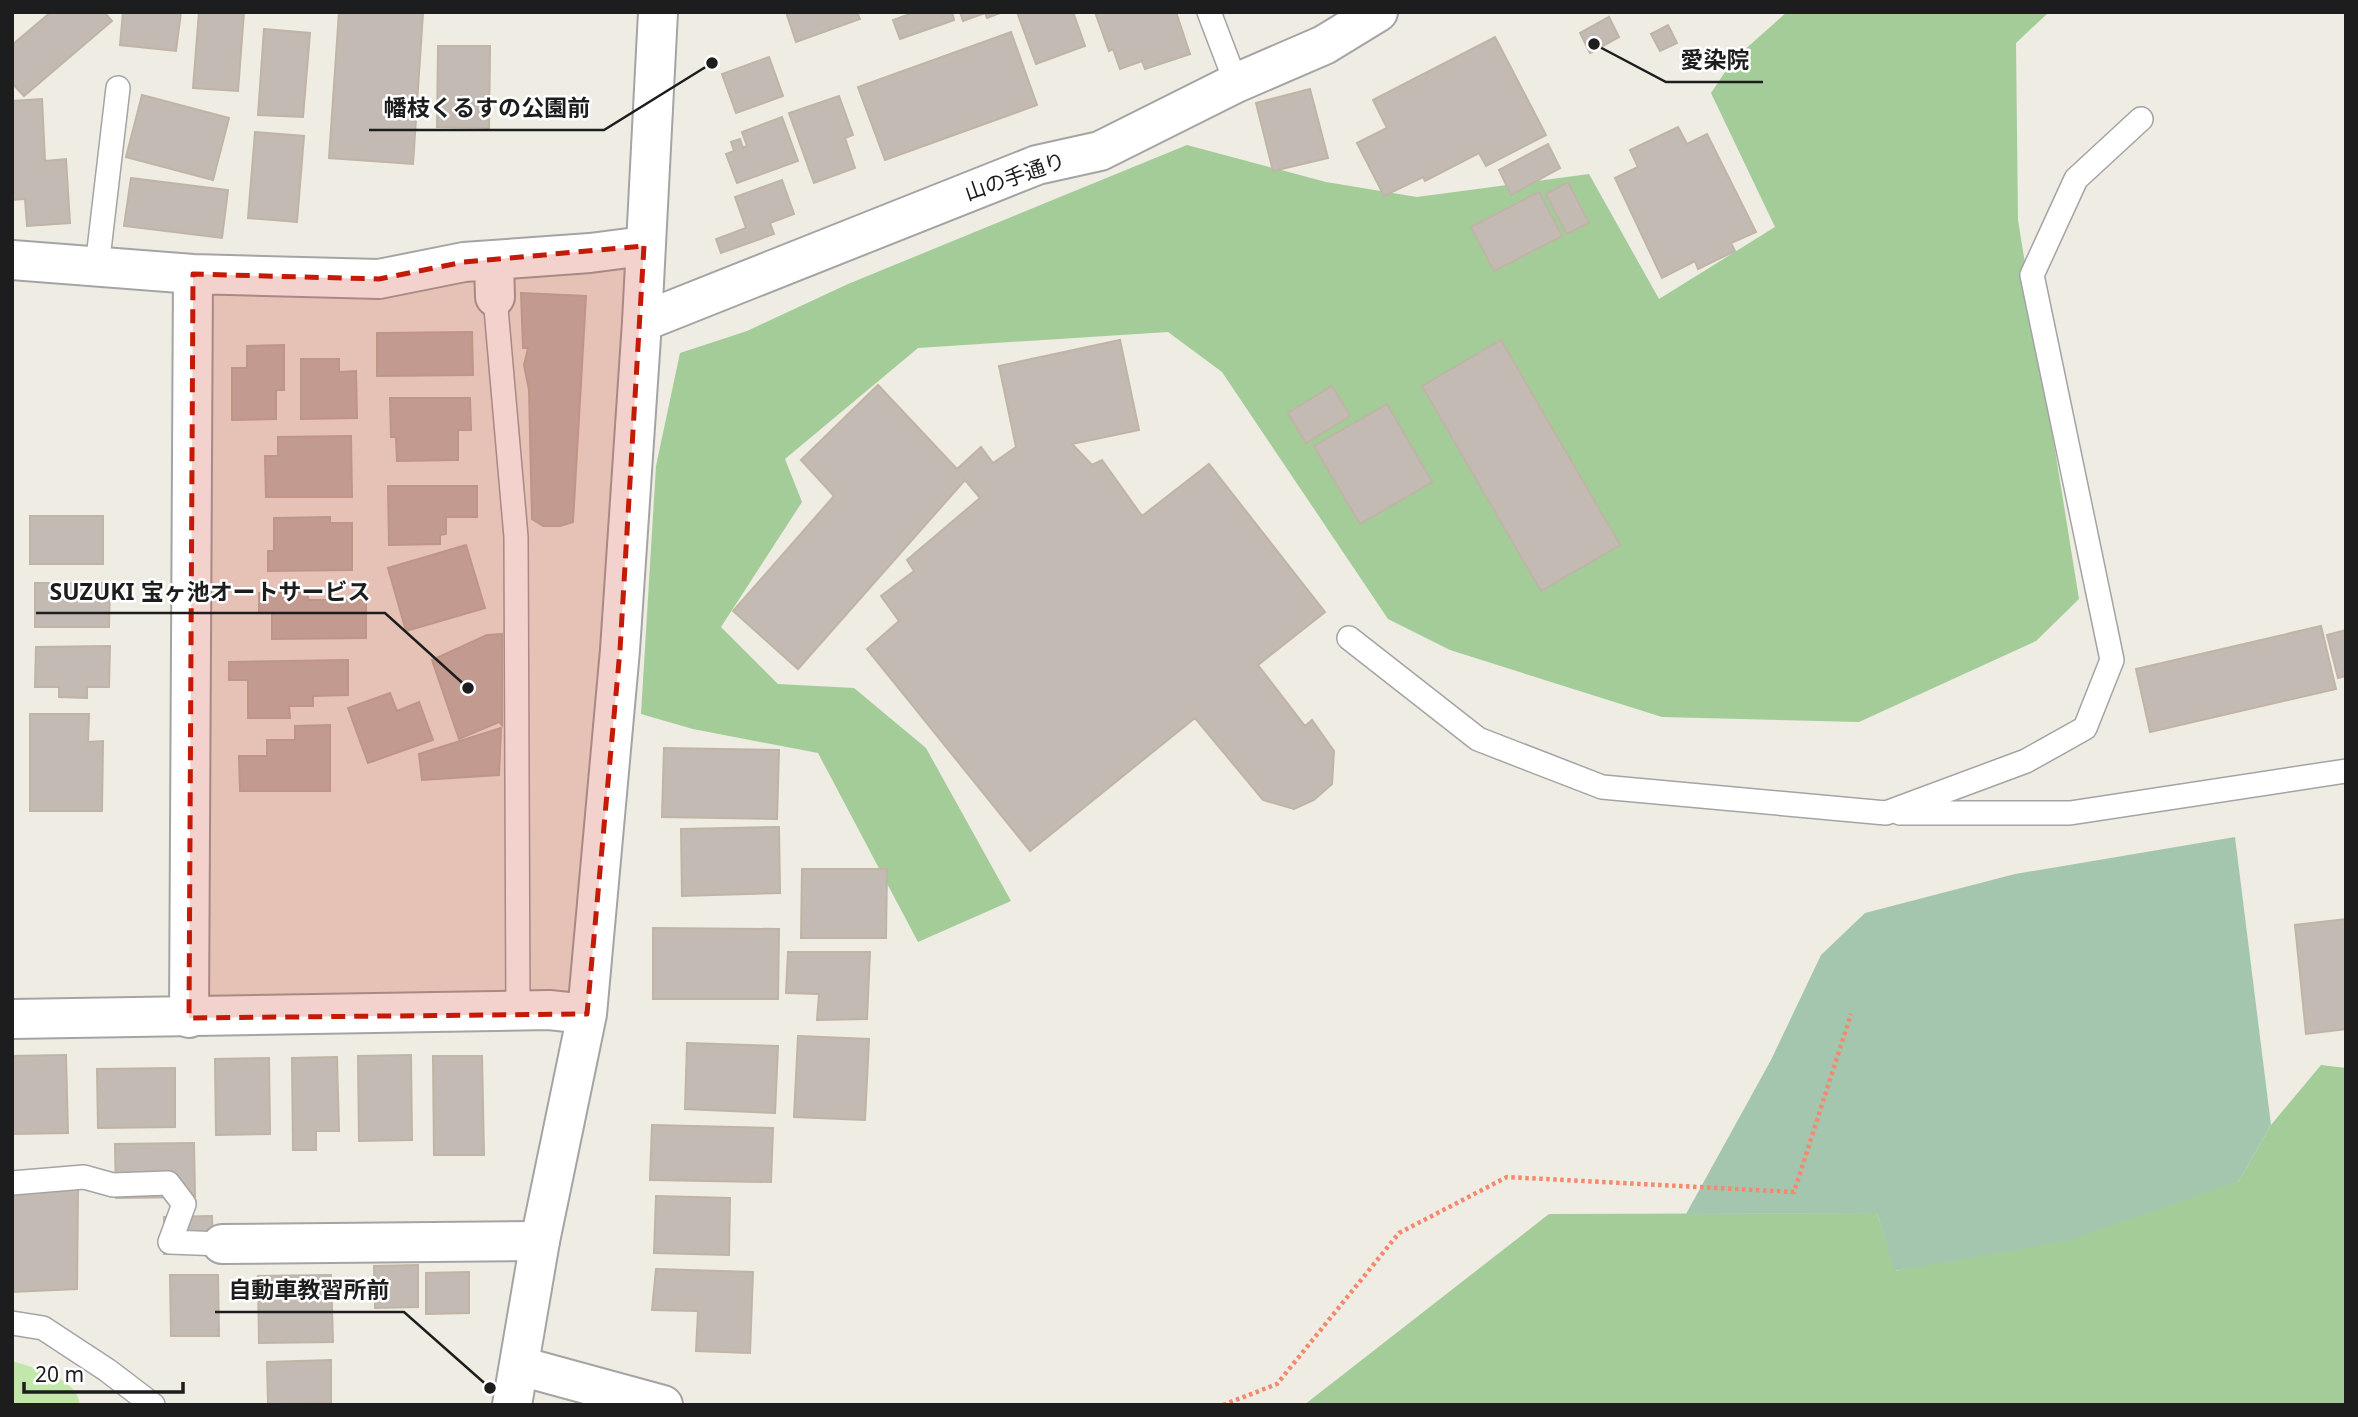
<svg xmlns="http://www.w3.org/2000/svg" width="2358" height="1417" font-family="'Noto Sans','Noto Sans JP',sans-serif">
  <style>
    .grass { fill: #c2e7ab }
    .forest { fill: #a3cc99 }
    .cemetery { fill: #a5c6ae }
    .building { fill: #c3bbb3; stroke: #bfb4a6; stroke-width: 2 }
    .lines { fill: none; stroke-linecap: round; stroke-linejoin: round }
    .service-casing { stroke: #a4a4a4; stroke-width: 26 }
    .minor-casing { stroke: #a4a4a4; stroke-width: 42 }
    .tertiary-casing { stroke: #a4a4a4; stroke-width: 42 }
    .path { stroke: #f5896e; stroke-width: 4.5; stroke-dasharray: 3.5 3.5; stroke-linecap: butt }
    .service { stroke: #fff; stroke-width: 23 }
    .minor { stroke: #fff; stroke-width: 38 }
    .tertiary { stroke: #fff; stroke-width: 38 }
    .marked { fill: #c41a07; fill-opacity: 0.2; stroke: #c41a07; stroke-width: 5; stroke-dasharray: 14 9; stroke-linejoin: round }
    .labels { text-anchor: middle; stroke-width: 5; stroke-linejoin: round; paint-order: stroke }
    .street-label { font-size: 21px; fill: #1d1d1d; stroke: #fff }
    .leader { fill: none; stroke: #1d1d1d; stroke-width: 2.5 }
    .callout-dot { fill: #1d1d1d; stroke: #fff; stroke-width: 2.5 }
    .callout-label { font-size: 23px; text-anchor: middle; font-weight: bold; fill: #1d1d1d; stroke: #fff; stroke-width: 5; stroke-linejoin: round; paint-order: stroke }
  </style>
  <rect width="100%" height="100%" fill="#eeece3"/>
  <path class="grass" d="M 12,1361 C 34,1368 77,1377 80,1405 L 12,1405 Z"/>
  <path class="forest" d="M 1787,12 L 2049,12 L 2016,43 L 2018,220 L 2079,599 L 2036,641 L 1859,722 L 1662,717 L 1450,650 L 1388,619 L 1222,372 L 1168,332 L 918,348 L 785,459 L 802,502 L 721,627 L 778,684 L 854,688 L 926,748 L 1011,901 L 918,942 L 818,753 L 693,729 L 641,714 L 656,466 L 680,353 L 747,331 L 848,284 L 1187,145 L 1326,182 L 1417,197 L 1589,174 L 1659,299 L 1775,227 L 1711,93 L 1733,60 Z
    M 2321,1065 L 2346,1068 L 2346,1405 L 1304,1405 L 1549,1214 L 1877,1213 L 1896,1271 L 2239,1181 L 2271,1125 Z"/>
  <path class="cemetery" d="M 2235,837 L 2271,1125 L 2239,1181 L 2067,1241 L 1895,1271 L 1877,1213 L 1686,1214 L 1771,1060 L 1821,955 L 1865,913 L 2015,874 Z"/>
  <path class="building" d="M 51,12 L 104,12 L 112,21 L 24,96 L 12,83 L 12,45 Z
    M 123,12 L 181,12 L 176,51 L 120,45 Z
    M 199,12 L 244,12 L 238,91 L 193,88 Z
    M 339,12 L 423,13 L 413,164 L 329,158 Z
    M 786,12 L 857,12 L 860,19 L 796,42 Z
    M 915,12 L 952,12 L 954,20 L 900,39 L 893,20 Z
    M 960,12 L 1000,12 L 1000,13 L 987,18 L 985,13 L 963,21 Z
    M 1017,12 L 1073,12 L 1085,46 L 1036,64 Z
    M 1095,12 L 1176,12 L 1190,54 L 1145,69 L 1142,61 L 1120,69 L 1113,49 L 1109,51 Z
    M 1609,17 L 1619,37 L 1590,53 L 1580,33 Z
    M 1668,25 L 1677,43 L 1660,51 L 1651,34 Z
    M 264,29 L 310,33 L 303,117 L 258,115 Z
    M 1011,32 L 1037,105 L 885,160 L 858,87 Z
    M 1495,37 L 1546,135 L 1486,166 L 1479,153 L 1425,181 L 1423,177 L 1384,196 L 1357,143 L 1387,128 L 1373,100 Z
    M 438,46 L 490,46 L 489,128 L 437,127 Z
    M 769,57 L 783,96 L 736,113 L 722,74 Z
    M 1310,89 L 1328,158 L 1273,171 L 1256,103 Z
    M 142,95 L 229,118 L 213,180 L 126,157 Z
    M 839,96 L 853,135 L 845,138 L 855,168 L 814,183 L 789,113 Z
    M 42,99 L 45,161 L 66,159 L 70,223 L 27,226 L 25,199 L 12,200 L 12,101 Z
    M 782,117 L 798,161 L 737,183 L 726,154 L 734,151 L 731,142 L 740,139 L 743,148 L 747,146 L 742,132 Z
    M 1678,127 L 1687,144 L 1707,134 L 1756,232 L 1731,243 L 1735,251 L 1698,269 L 1695,261 L 1662,278 L 1615,178 L 1638,167 L 1630,150 Z
    M 255,132 L 304,136 L 297,222 L 248,218 Z
    M 1548,144 L 1560,168 L 1511,195 L 1499,170 Z
    M 131,178 L 228,190 L 222,238 L 124,226 Z
    M 782,180 L 794,214 L 770,223 L 774,234 L 721,253 L 716,239 L 746,228 L 735,197 Z
    M 1568,182 L 1589,223 L 1567,234 L 1546,194 Z
    M 1539,192 L 1562,236 L 1494,271 L 1471,227 Z
    M 521,293 L 586,296 L 573,522 L 560,526 L 543,526 L 532,519 L 529,390 L 524,365 L 528,348 L 523,348 Z
    M 472,332 L 473,375 L 377,376 L 377,333 Z
    M 1120,340 L 1139,430 L 1072,444 L 1092,465 L 1102,460 L 1142,516 L 1209,464 L 1325,612 L 1258,665 L 1305,726 L 1312,720 L 1334,751 L 1332,784 L 1314,800 L 1294,809 L 1263,800 L 1195,718 L 1030,851 L 867,649 L 899,621 L 881,596 L 914,571 L 907,560 L 980,498 L 965,480 L 798,669 L 733,611 L 834,496 L 801,460 L 878,385 L 957,469 L 981,447 L 993,463 L 1016,447 L 999,366 Z
    M 1501,340 L 1620,545 L 1541,591 L 1422,386 Z
    M 284,345 L 284,390 L 276,390 L 276,419 L 232,420 L 232,368 L 247,368 L 247,346 Z
    M 301,359 L 339,359 L 339,372 L 356,371 L 357,418 L 301,419 Z
    M 1332,386 L 1350,416 L 1306,443 L 1288,413 Z
    M 390,398 L 470,398 L 471,430 L 458,430 L 458,460 L 397,461 L 396,437 L 391,437 Z
    M 1387,404 L 1432,482 L 1360,524 L 1314,446 Z
    M 351,436 L 352,497 L 266,497 L 265,456 L 278,456 L 278,437 Z
    M 388,486 L 477,486 L 477,517 L 446,517 L 446,534 L 440,535 L 440,544 L 389,545 Z
    M 30,516 L 103,516 L 103,564 L 30,564 Z
    M 330,517 L 330,523 L 352,523 L 352,570 L 268,571 L 268,551 L 274,551 L 274,518 Z
    M 466,545 L 485,608 L 406,631 L 388,568 Z
    M 35,583 L 110,583 L 109,627 L 35,627 Z
    M 308,592 L 308,600 L 366,600 L 366,638 L 272,639 L 272,613 L 259,613 L 259,593 Z
    M 2321,626 L 2336,689 L 2150,732 L 2136,669 Z
    M 2346,630 L 2346,676 L 2338,678 L 2327,635 Z
    M 502,634 L 502,725 L 499,722 L 459,739 L 432,660 L 487,635 Z
    M 110,646 L 109,687 L 87,687 L 87,698 L 59,697 L 59,687 L 35,687 L 36,647 Z
    M 348,660 L 348,695 L 313,696 L 313,706 L 289,706 L 290,718 L 248,718 L 248,680 L 229,680 L 229,662 Z
    M 390,693 L 397,711 L 419,702 L 433,740 L 368,763 L 348,708 Z
    M 30,714 L 89,714 L 88,742 L 103,741 L 102,811 L 30,811 Z
    M 330,725 L 330,791 L 240,791 L 239,756 L 267,756 L 267,740 L 295,740 L 295,726 Z
    M 501,728 L 499,775 L 422,780 L 419,754 Z
    M 664,748 L 779,750 L 777,819 L 662,817 Z
    M 779,827 L 780,893 L 682,896 L 681,829 Z
    M 802,869 L 887,869 L 886,938 L 801,938 Z
    M 2346,919 L 2346,1029 L 2306,1034 L 2295,925 Z
    M 653,928 L 779,929 L 778,999 L 653,999 Z
    M 788,952 L 870,952 L 867,1019 L 817,1020 L 819,994 L 786,993 Z
    M 798,1036 L 869,1039 L 865,1120 L 794,1117 Z
    M 687,1043 L 778,1046 L 775,1113 L 685,1109 Z
    M 66,1055 L 68,1133 L 12,1134 L 12,1056 Z
    M 411,1055 L 412,1140 L 359,1141 L 358,1056 Z
    M 433,1056 L 482,1056 L 484,1155 L 434,1155 Z
    M 337,1057 L 339,1131 L 316,1131 L 316,1150 L 293,1150 L 292,1058 Z
    M 269,1058 L 270,1134 L 216,1135 L 215,1059 Z
    M 175,1068 L 175,1127 L 98,1128 L 97,1069 Z
    M 652,1125 L 773,1128 L 771,1182 L 650,1180 Z
    M 194,1143 L 195,1197 L 116,1198 L 115,1144 Z
    M 78,1188 L 77,1289 L 12,1292 L 12,1192 Z
    M 656,1196 L 730,1198 L 729,1255 L 654,1253 Z
    M 212,1216 L 213,1253 L 164,1254 L 164,1217 Z
    M 418,1265 L 418,1307 L 375,1308 L 374,1266 Z
    M 656,1269 L 753,1272 L 750,1353 L 696,1351 L 698,1311 L 652,1310 Z
    M 469,1272 L 469,1313 L 426,1314 L 426,1273 Z
    M 170,1275 L 218,1275 L 219,1336 L 171,1336 Z
    M 331,1275 L 333,1342 L 259,1343 L 258,1276 Z
    M 331,1360 L 331,1402 L 268,1404 L 267,1362 Z"/>
  <g class="lines">
    <defs>
      <path id="service" d="M 1209,12 L 1236,83
        M 97,267 L 118,88
        M 495,297 L 516,537 L 518,1012
        M 1349,638 L 1478,739 L 1602,787 L 1886,813 L 2026,761 L 2085,728 L 2112,660 L 2032,275 L 2076,179 L 2141,119
        M 1900,813 L 2070,813 L 2346,771
        M 12,1183 L 84,1177 L 113,1185 L 168,1183 L 184,1204 L 170,1242 L 222,1244
        M 12,1323 L 43,1328 L 107,1370 L 153,1405"/>
      <path id="minor" d="M 12,260 L 193,274 L 379,279 L 464,262 L 590,253 L 644,246
        M 494,262 L 495,297
        M 642,322 L 1037,165 L 1100,151 L 1236,83 L 1324,45 L 1378,12
        M 189,1018 L 193,274
        M 222,1244 L 540,1241
        M 520,1366 L 663,1405"/>
      <path id="tertiary" d="M 12,1019 L 549,1010 L 587,1014
        M 512,1405 L 540,1241 L 587,1014 L 620,650 L 642,322 L 658,12"/>
    </defs>
    <use href="#service" class="service-casing"/>
    <use href="#minor" class="minor-casing"/>
    <use href="#tertiary" class="tertiary-casing"/>
    <path class="path" d="M 1223,1405 L 1277,1384 L 1399,1233 L 1507,1177 L 1794,1192 L 1851,1014"/>
    <use href="#service" class="service"/>
    <use href="#minor" class="minor"/>
    <use href="#tertiary" class="tertiary"/>
  </g>
  <path class="marked" d="M 644,246 L 620,650 L 587,1014 L 189,1018 L 193,274 L 379,279 L 464,262 Z"/>
  <g class="labels">
    <g class="street-label">
      <text transform="translate(1015 177) rotate(-19)" y="7">山の手通り</text>
    </g>
  </g>
  <path class="leader" d="M1594 44L1666 82H1763M712 63L604 130H369M468 688L385 613H36M490 1388L404 1312H215"/>
  <g class="callout-dot">
    <circle cx="1594" cy="44" r="7"/>
    <circle cx="712" cy="63" r="7"/>
    <circle cx="468" cy="688" r="7"/>
    <circle cx="490" cy="1388" r="7"/>
  </g>
  <g class="callout-label">
    <text x="1715" y="68">愛染院</text>
    <text x="487" y="116">幡枝くるすの公園前</text>
    <text x="210" y="600">SUZUKI 宝ヶ池オートサービス</text>
    <text x="309" y="1298">自動車教習所前</text>
  </g>
  <rect width="2358" height="1417" fill="none" stroke="#1d1d1d" stroke-width="28"/>
  <path d="M24 1382v10h159v-10" fill="none" stroke="#1d1d1d" stroke-width="3.5"/>
  <text x="35" y="1382" font-size="21" fill="#1d1d1d" stroke="#ffffff" stroke-width="5" paint-order="stroke">20 m</text>
</svg>
